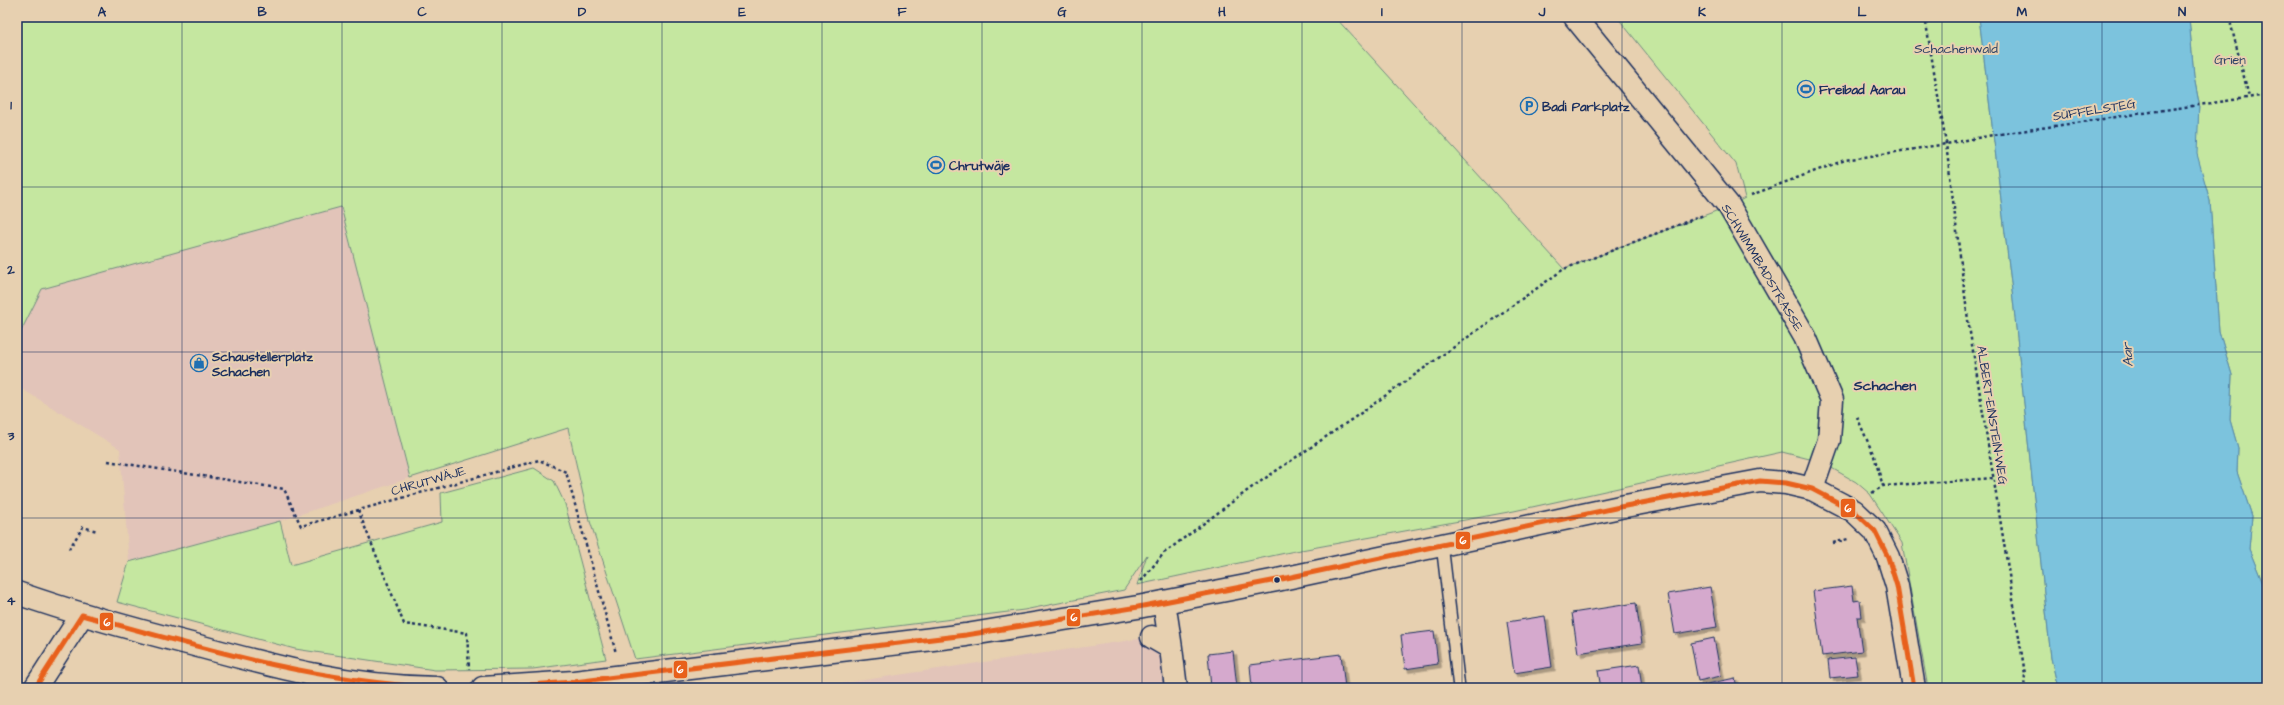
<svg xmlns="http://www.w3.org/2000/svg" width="2284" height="705" font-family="'Architects Daughter',sans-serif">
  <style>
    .built { fill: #e2c4b9 }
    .green { fill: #c5e7a0; stroke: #708b7f }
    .water { fill: #7cc3dd; stroke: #58a }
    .building { fill: #d5a9cd; stroke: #1b2f5e; filter: url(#shadow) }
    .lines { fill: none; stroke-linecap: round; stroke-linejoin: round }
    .lane-casing { stroke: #1b2f5e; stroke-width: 14 }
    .street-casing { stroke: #1b2f5e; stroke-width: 25 }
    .secondary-casing { stroke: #1b2f5e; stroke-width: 25 }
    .primary-casing { stroke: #1b2f5e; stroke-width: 25 }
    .path { stroke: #1b2f5e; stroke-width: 2.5; stroke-dasharray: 3 3; stroke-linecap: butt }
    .lane { stroke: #e7d0b0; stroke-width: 11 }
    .street { stroke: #e7d0b0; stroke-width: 22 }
    .secondary { stroke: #e7d0b0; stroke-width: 22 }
    .primary { stroke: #e7d0b0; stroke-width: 22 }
    .bus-1-casing { stroke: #e7d0b0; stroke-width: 8 }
    .bus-1 { stroke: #e8601a; stroke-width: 5 }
    .grid { fill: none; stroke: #1b2f5e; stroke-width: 1; stroke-opacity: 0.55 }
    .bus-dot { fill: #1b2f5e; stroke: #e7d0b0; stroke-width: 1.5 }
    .labels { text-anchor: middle; stroke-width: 4; stroke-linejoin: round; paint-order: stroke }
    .park-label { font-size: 13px; fill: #2c4165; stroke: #e7d0b0 }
    .poi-label { font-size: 13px; font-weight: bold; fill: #1b2f5e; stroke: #e7d0b0; text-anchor: start }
    .street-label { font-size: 13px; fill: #1b2f5e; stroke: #e7d0b0 }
    .water-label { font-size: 14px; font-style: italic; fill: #253e6b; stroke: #e7d0b0 }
    .neighbourhood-label { font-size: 14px; font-weight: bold; fill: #1b2f5e; stroke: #e7d0b0 }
    .line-badge { stroke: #e7d0b0; stroke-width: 1.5 }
    .badge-label { font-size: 11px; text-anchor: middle; font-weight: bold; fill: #fff }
    .neatline { fill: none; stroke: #1b2f5e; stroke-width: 1.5 }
    .grid-label { font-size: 13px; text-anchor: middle; font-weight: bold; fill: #1b2f5e }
  </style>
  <defs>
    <filter id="shadow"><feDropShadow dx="3.5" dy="3.5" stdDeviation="0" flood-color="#0004"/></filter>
  </defs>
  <rect width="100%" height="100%" fill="#e7d0b0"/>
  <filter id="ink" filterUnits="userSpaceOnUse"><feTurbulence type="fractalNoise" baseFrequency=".025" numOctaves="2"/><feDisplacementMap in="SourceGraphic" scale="8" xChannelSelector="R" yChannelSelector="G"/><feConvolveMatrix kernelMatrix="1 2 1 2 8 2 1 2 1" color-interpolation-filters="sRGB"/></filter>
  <g filter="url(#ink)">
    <path class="built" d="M 341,207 L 410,478 L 280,521 L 129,562 L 120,449 L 17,386 L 17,339 L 41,289 Z
      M 1152,637 L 1171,648 L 1176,688 L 811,688 Z"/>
    <path class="green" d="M 17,17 L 1335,17 L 1564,269 L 1729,206 L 1745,198 L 1736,164 L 1617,17 L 1979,17 L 2013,299 L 2051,658 L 2058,688 L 1928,688 L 1902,543 L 1870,494 L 1856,482 L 1821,462 L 1782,452 L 1514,511 L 1290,552 L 1137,585 L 1147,555 L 1124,590 L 1024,610 L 635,659 L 587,512 L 568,428 L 410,478 L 341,207 L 42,289 L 17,339 Z
      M 2189,17 L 2267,17 L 2267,637 L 2265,633 L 2266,591 L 2249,549 L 2252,516 L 2237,472 L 2238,448 L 2230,420 L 2232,375 L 2219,331 L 2210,201 L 2196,154 L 2199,103 L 2194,77 Z
      M 534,468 L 554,481 L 565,504 L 606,659 L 533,669 L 435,670 L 295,649 L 117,602 L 129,562 L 280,521 L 291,565 L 442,522 L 441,493 Z"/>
    <path class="water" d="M 1979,17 L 2189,17 L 2194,77 L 2199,103 L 2197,154 L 2210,201 L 2219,331 L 2232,375 L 2230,420 L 2238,448 L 2237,472 L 2252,516 L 2249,549 L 2266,591 L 2267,688 L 2058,688 L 2051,658 L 2013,299 Z"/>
    <path class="building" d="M 1852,586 L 1854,601 L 1860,600 L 1862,617 L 1857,617 L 1862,651 L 1822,656 L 1813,591 Z
      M 1710,587 L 1717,627 L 1675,634 L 1668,594 Z
      M 1636,603 L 1642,643 L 1578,653 L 1572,613 Z
      M 1545,616 L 1552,667 L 1514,673 L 1507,622 Z
      M 1434,631 L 1438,664 L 1405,669 L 1401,635 Z
      M 1714,638 L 1721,676 L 1698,681 L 1691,643 Z
      M 1233,651 L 1237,688 L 1211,688 L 1208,654 Z
      M 1341,654 L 1345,688 L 1252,688 L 1250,665 Z
      M 1855,657 L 1858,675 L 1830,678 L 1828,660 Z
      M 1639,665 L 1642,688 L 1601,688 L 1598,671 Z
      M 1735,678 L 1737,688 L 1688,688 Z"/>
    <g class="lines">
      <defs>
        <path id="lane" d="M 1442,544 L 1459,688"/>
        <path id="street" d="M 1575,17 L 1729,206 L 1805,337 L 1832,400 L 1829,440 L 1812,489
          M 1164,602 L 1171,648
          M 1152,637 L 1171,648 L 1176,688"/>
        <path id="secondary" d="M 35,688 L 82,615"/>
        <path id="primary" d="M 17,593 C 74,613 132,629 191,644 C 275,667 349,687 437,688
          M 483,688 L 574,682 L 966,635 L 1138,607 L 1277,580 L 1620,507 L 1760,481 L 1786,483 L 1812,489 L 1854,511 L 1875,531 L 1888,557 L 1897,586 L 1914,688"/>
      </defs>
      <use href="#lane" class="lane-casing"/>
      <use href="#street" class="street-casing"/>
      <use href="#secondary" class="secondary-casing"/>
      <use href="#primary" class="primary-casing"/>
      <path class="path" d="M 1925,17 L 1946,144 L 1968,320 L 2025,674 L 2024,688
        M 2229,17 L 2249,97
        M 1751,195 L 1845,160 L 1946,144 L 1993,135 L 2267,95
        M 1857,417 L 1874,456 L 1883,486
        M 108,461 L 284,489 L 301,526 L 539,460 L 566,472 L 616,653
        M 1872,493 L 1883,486 L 1993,478
        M 358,510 L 404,624 L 467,633 L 469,669
        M 1833,543 L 1848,539
        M 69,549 L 83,527 L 97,531
        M 1141,581 L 1164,553 L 1251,488 L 1361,413 L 1564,269 L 1704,215
        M 17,638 L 22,638"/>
      <use href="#lane" class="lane"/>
      <use href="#street" class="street"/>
      <use href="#secondary" class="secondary"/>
      <use href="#primary" class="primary"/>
      <defs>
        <path id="bus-1" d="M 35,688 L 82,615 C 202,648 311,681 437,688
          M 483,688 L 574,682 L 966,635 L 1138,607 L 1277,580 L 1620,507 L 1760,481 L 1786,483 L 1812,489 L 1854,511 L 1875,531 L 1888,557 L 1897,586 L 1914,688"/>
      </defs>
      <use href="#bus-1" class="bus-1-casing"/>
      <use href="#bus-1" class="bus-1"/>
    </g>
  </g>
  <path class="grid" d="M 182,17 L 182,688M 342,17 L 342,688M 502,17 L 502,688M 662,17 L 662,688M 822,17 L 822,688M 982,17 L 982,688M 1142,17 L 1142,688M 1302,17 L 1302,688M 1462,17 L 1462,688M 1622,17 L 1622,688M 1782,17 L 1782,688M 1942,17 L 1942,688M 2102,17 L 2102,688M 17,187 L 2267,187M 17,352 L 2267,352M 17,518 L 2267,518"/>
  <defs>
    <symbol id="stadium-ring" viewBox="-11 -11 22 22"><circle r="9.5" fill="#e7d0b0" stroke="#1f6fb2" stroke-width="1.5"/><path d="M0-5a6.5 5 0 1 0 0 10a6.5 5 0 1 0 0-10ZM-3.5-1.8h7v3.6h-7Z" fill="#1f6fb2"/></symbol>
    <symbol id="parking-ring" viewBox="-11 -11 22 22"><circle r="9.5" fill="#e7d0b0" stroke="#1f6fb2" stroke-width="1.5"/><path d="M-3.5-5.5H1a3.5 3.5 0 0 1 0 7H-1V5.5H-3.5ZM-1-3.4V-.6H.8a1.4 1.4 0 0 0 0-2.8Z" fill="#1f6fb2"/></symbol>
    <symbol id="shop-ring" viewBox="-11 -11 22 22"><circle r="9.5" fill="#e7d0b0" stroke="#1f6fb2" stroke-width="1.5"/><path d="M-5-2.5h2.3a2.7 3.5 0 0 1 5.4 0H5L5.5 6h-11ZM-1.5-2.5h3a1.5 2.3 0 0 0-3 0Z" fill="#1f6fb2"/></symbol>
  </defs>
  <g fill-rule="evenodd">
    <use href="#stadium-ring" x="1796" y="79" width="20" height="20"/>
    <use href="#parking-ring" x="1519" y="96" width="20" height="20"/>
    <use href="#stadium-ring" x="926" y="155" width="20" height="20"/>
    <use href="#shop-ring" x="189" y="353" width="20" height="20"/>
  </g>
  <circle class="bus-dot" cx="1277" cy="580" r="3.5"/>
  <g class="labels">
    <g class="park-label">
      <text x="1956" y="53">Schachenwald</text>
      <text x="2230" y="64">Grien</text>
    </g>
    <g class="poi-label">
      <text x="1819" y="94">Freibad Aarau</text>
      <text x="1542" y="111">Badi Parkplatz</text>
      <text x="949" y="170">Chrutwäje</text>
      <text x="212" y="361">Schaustellerplatz<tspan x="212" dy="15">Schachen</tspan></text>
    </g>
    <g class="street-label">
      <text transform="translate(2094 109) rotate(-9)" y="5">SÜFFELSTEG</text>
      <text transform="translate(1763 267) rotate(59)" y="5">SCHWIMMBADSTRASSE</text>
      <text transform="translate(1993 415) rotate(81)" y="5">ALBERT-EINSTEIN-WEG</text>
      <text transform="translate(428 480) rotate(-16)" y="5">CHRUTWÄJE</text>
    </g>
    <g class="water-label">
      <text transform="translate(2127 355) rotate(-94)" y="5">Aar</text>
    </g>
    <g class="neighbourhood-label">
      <text x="1885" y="390">Schachen</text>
    </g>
  </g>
  <g class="line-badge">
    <rect x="1840" y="498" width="16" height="20" rx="4" fill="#e8601a"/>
    <rect x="1455" y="531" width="16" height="19" rx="4" fill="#e8601a"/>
    <rect x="1066" y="608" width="15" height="19" rx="4" fill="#e8601a"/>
    <rect x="99" y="612" width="15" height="19" rx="4" fill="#e8601a"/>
    <rect x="673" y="660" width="15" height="19" rx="4" fill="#e8601a"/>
  </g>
  <g class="badge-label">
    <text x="1848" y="512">6</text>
    <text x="1463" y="544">6</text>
    <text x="1074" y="621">6</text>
    <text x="107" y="626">6</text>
    <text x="680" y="673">6</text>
  </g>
  <rect width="2284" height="705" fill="none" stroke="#e7d0b0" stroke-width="44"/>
  <rect x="22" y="22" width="2240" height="661" class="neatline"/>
  <g class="grid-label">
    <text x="102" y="16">A</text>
    <text x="262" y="16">B</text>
    <text x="422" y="16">C</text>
    <text x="582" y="16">D</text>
    <text x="742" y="16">E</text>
    <text x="902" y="16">F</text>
    <text x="1062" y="16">G</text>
    <text x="1222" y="16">H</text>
    <text x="1382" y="16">I</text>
    <text x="1542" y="16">J</text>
    <text x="1702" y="16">K</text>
    <text x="1862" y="16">L</text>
    <text x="2022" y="16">M</text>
    <text x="2182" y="16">N</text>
    <text x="11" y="109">1</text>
    <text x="11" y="274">2</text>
    <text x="11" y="440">3</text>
    <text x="11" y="605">4</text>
  </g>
</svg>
